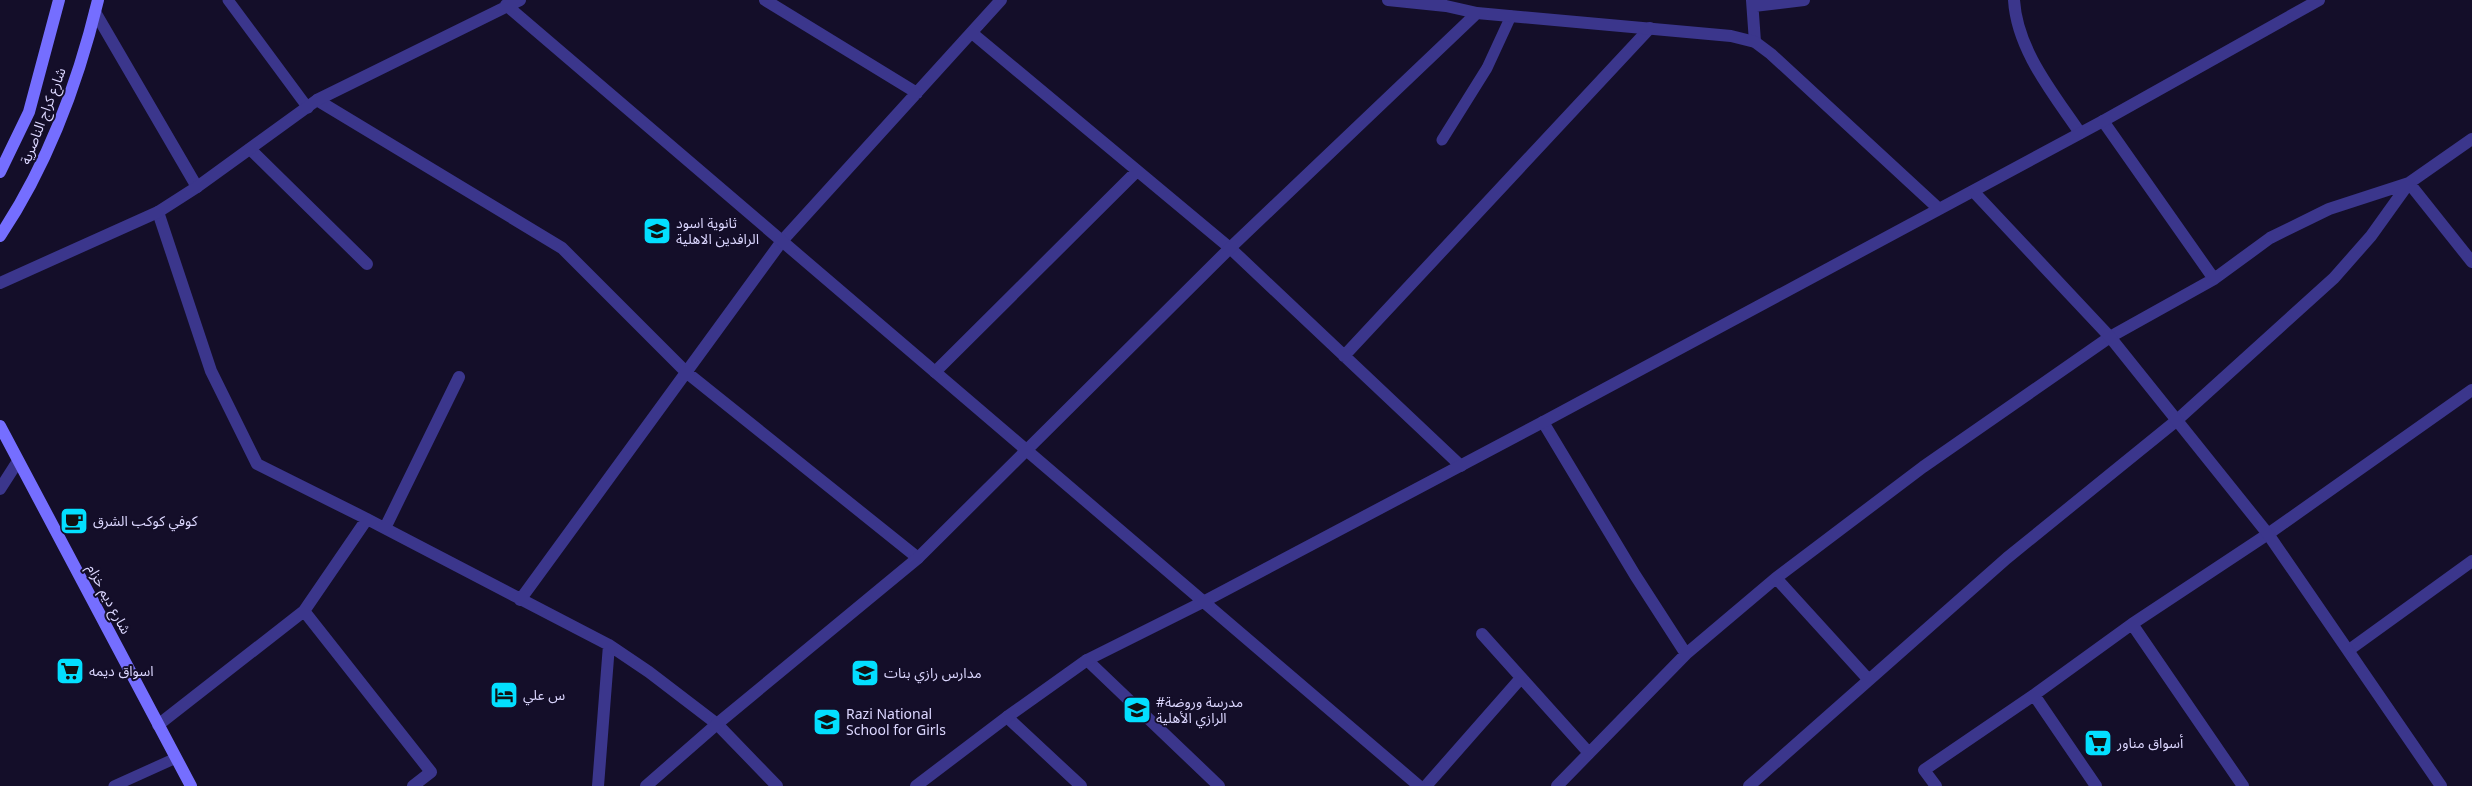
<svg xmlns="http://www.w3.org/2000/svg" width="2472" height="786" font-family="'Noto Sans','Noto Sans Arabic',sans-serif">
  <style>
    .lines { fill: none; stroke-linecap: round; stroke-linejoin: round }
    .service { stroke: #3b368c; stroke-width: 11 }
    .minor { stroke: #3b368c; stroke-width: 12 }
    .tertiary { stroke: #3b368c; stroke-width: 12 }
    .secondary { stroke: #756eff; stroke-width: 12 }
    .labels { text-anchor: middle; stroke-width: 4; stroke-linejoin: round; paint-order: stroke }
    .street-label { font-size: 14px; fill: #dcd7ff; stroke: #140e29 }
    .poi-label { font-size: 14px; fill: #dcd7ff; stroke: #140e29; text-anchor: start }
  </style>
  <rect width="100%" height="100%" fill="#140e29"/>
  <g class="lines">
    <path class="service" d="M 228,0 L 308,108
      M 1442,140 L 1487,68 L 1511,16
      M 114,786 L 176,758"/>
    <path class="minor" d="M 765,0 L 917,93
      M 1752,0 L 1755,42
      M 2014,0 C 2017,50 2053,93 2080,133
      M 1754,6 L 1804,0
      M 95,12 L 197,187
      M 972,33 L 1230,248 L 1461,466
      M 317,100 L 562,248 L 686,372 L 918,558
      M 2103,121 L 2214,279
      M 250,149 L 367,264
      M 158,212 L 211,371 L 257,464 L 367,519 L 609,645 L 649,672 L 717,724 L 777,786
      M 1344,356 L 1650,28
      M 935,372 L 1137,171
      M 1543,422 L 1635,575 L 1686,654
      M 0,489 L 18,461
      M 385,528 L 459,377
      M 1776,578 L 1868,679
      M 520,600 L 782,241 L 1001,0
      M 304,611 L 431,772 L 413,786
      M 2132,624 L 2243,786
      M 1482,634 L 1589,753
      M 2349,650 L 2472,561
      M 1087,660 L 1219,786
      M 2034,695 L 2096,786
      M 1007,717 L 1081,786
      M 158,725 L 304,611 L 367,519
      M 598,786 L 609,645
      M 1426,786 L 1521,678
      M 1557,786 L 1686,654 L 1776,578 L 1923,467 L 2110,337 L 2214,279 L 2270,238 L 2329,209 L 2409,183 L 2472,139
      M 1749,786 L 2007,558 L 2176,421 L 2334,278 L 2371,236 L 2409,183 L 2472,262
      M 1936,786 L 1924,770 L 2034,695 L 2132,624 L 2268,534 L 2472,390"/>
    <path class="tertiary" d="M 1388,0 L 1446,6 L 1477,13 L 1731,36 L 1755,42 L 1771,54 L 1939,209
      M 506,5 L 1419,786
      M 1973,191 L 2110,337 L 2268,534 L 2441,786
      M 0,283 L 158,212 L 197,187 L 317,100 L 520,0
      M 646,786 L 717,724 L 918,558 L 1230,248 L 1477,13
      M 916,786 L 1007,717 L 1087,660 L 1203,602 L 1543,422 L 2103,121 L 2319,0"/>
    <path class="secondary" d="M 0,172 L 29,112 L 59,0
      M 0,236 C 48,164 78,83 98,0
      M 0,426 L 191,786"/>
  </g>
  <defs>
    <symbol id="school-square" viewBox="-11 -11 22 22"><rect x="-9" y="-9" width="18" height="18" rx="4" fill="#03dfff" stroke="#140e29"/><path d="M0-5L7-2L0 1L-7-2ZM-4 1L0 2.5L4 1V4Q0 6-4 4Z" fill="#111"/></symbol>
    <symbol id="cafe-square" viewBox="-11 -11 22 22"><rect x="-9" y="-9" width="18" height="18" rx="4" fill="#03dfff" stroke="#140e29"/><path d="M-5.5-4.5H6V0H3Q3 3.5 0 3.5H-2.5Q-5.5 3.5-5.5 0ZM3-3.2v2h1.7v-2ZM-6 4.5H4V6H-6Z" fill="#111"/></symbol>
    <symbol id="supermarket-square" viewBox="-11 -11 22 22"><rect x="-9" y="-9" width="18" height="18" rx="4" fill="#03dfff" stroke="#140e29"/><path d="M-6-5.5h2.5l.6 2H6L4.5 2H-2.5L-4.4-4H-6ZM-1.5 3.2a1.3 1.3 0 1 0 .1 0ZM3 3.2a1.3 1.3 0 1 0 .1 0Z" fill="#111"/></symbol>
    <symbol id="hotel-square" viewBox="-11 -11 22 22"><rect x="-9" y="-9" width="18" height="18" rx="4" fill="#03dfff" stroke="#140e29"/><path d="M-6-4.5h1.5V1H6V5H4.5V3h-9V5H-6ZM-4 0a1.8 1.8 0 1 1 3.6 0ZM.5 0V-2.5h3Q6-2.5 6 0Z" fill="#111"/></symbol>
  </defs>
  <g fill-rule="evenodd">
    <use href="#school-square" x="641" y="215" width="32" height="32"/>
    <use href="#cafe-square" x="58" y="505" width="32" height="32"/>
    <use href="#supermarket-square" x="54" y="655" width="32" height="32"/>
    <use href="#school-square" x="849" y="657" width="32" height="32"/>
    <use href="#hotel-square" x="488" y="679" width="32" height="32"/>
    <use href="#school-square" x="1121" y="694" width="32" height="32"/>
    <use href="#school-square" x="811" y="706" width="32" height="32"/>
    <use href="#supermarket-square" x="2082" y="727" width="32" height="32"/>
  </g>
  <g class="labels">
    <g class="street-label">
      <text transform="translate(43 116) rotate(-69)" y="5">شارع كراج الناصرية</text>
      <text transform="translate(109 599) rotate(62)" y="5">شارع ديم خزام</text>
    </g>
    <g class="poi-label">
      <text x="676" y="228">ثانوية اسود<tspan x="676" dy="16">الرافدين الاهلية</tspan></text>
      <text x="93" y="526">كوفي كوكب الشرق</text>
      <text x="89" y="676">اسواق ديمه</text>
      <text x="884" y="678">مدارس رازي بنات</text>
      <text x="523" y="700">س علي</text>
      <text x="1156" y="707">#مدرسة وروضة<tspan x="1156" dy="16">الرازي الأهلية</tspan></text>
      <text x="846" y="719">Razi National<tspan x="846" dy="16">School for Girls</tspan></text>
      <text x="2117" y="748">أسواق مناور</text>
    </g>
  </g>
</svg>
